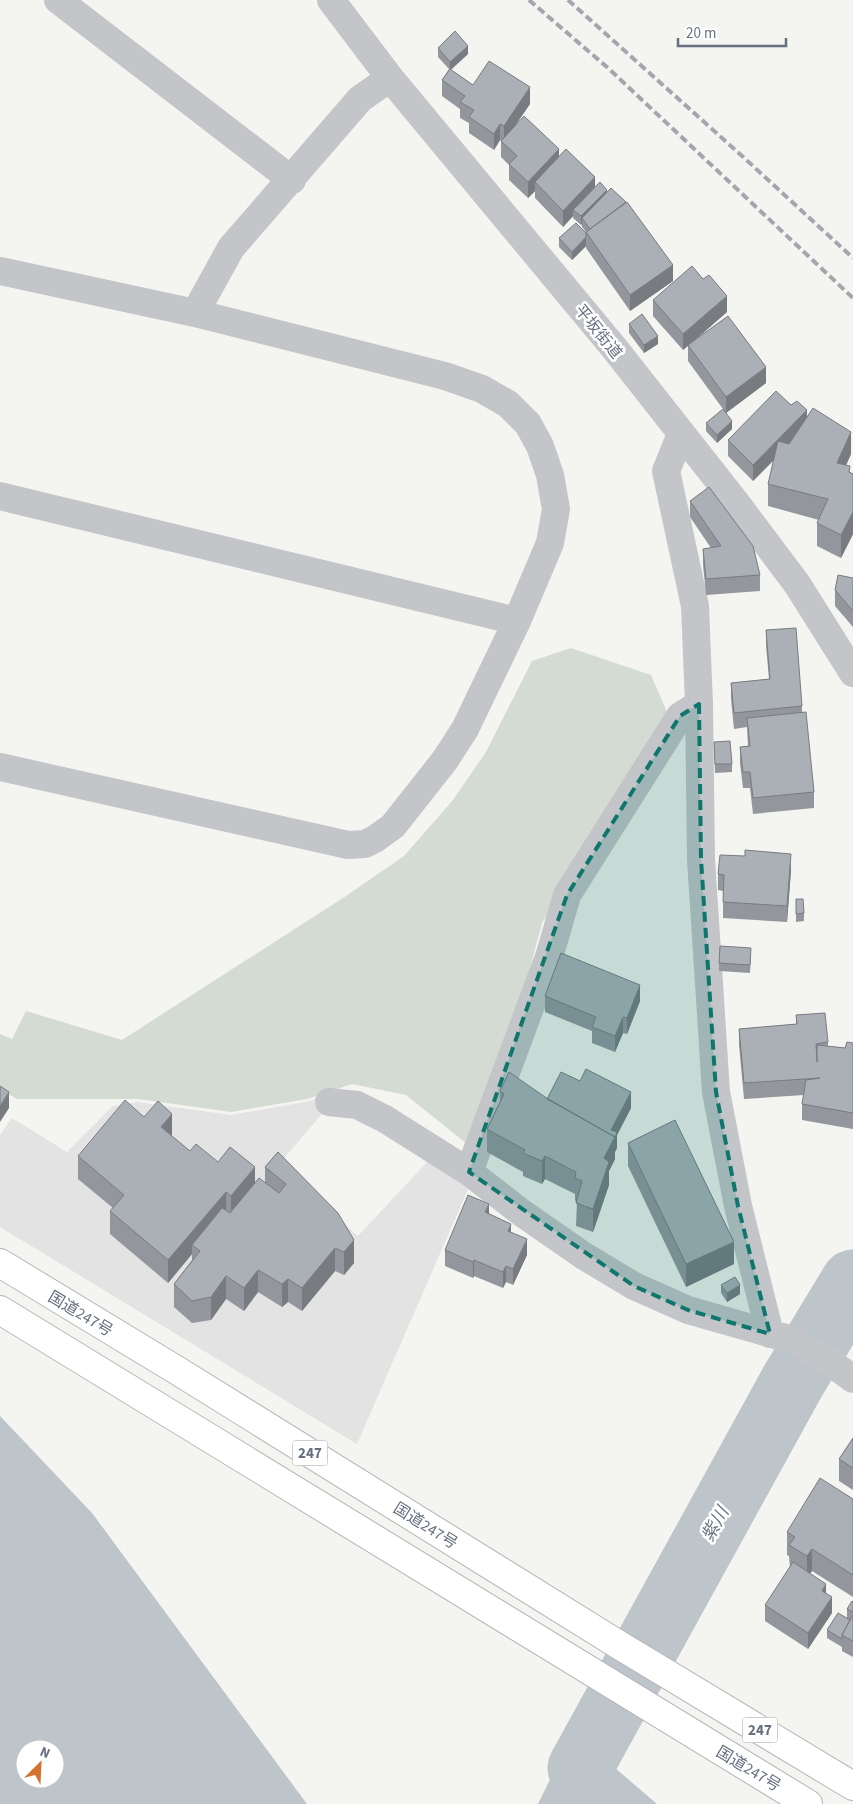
<svg xmlns="http://www.w3.org/2000/svg" width="853" height="1804" font-family="'Source Sans 3','Noto Sans JP',sans-serif">
  <style>
    .built { fill: #e2e3e2 }
    .green { fill: #d4dbd2 }
    .water { fill: #bdc4ca; fill-rule: evenodd }
    .lines { fill: none; stroke-linecap: round; stroke-linejoin: round }
    .river { stroke: #bdc4ca; stroke-width: 65 }
    .highway-casing { stroke: #b3b5b9; stroke-width: 30 }
    .minor { stroke: #c3c5c9; stroke-width: 28 }
    .highway { stroke: #fff; stroke-width: 28 }
    .rail { stroke: #a3a7ad; stroke-width: 4; stroke-dasharray: 8 4; stroke-linecap: butt }
    .wall { fill: #93979d }
    .shaded-wall { fill: #787b80 }
    .building { fill: #abb0b7; stroke: #787b80 }
    .marked { fill: #0f766e; fill-opacity: 0.2; stroke: #0f766e; stroke-width: 4; stroke-dasharray: 10 6; stroke-linejoin: round }
    .labels { text-anchor: middle; stroke-width: 5; stroke-linejoin: round; paint-order: stroke }
    .shield { fill: #fff; stroke: #949ba6; stroke-width: 1 }
    .shield-label { font-size: 15px; font-weight: bold; fill: #667080 }
    .street-label { font-size: 16px; fill: #667080; stroke: #fff }
    .water-label { font-size: 18px; font-style: italic; fill: #677784; stroke: #fff }
  </style>
  <rect width="100%" height="100%" fill="#f4f4f1"/>
  <path class="built" d="M 337,1092 L 321,1115 L 226,1226 L 227,1227 L 279,1166 L 358,1236 L 429,1160 L 469,1187 L 357,1444 L 0,1227 L 0,1135 L 12,1118 L 67,1152 L 113,1106 L 137,1102 L 231,1115 L 310,1101 Z"/>
  <path class="green" d="M 571,648 L 651,675 L 667,712 L 624,791 L 542,923 L 526,983 L 466,1143 L 406,1095 L 352,1084 L 307,1099 L 231,1112 L 138,1099 L 17,1099 L 0,1089 L 0,1034 L 12,1039 L 26,1011 L 122,1040 L 346,896 L 404,856 L 453,800 L 486,752 L 532,661 Z"/>
  <path class="water" d="M 0,1416 L 92,1513 L 307,1804 L 0,1804 ZM 25,1749 L 55,1749 L 55,1779 L 25,1779 Z
    M 561,1757 L 592,1775 L 608,1762 L 657,1804 L 538,1804 Z"/>
  <g class="lines">
    <path class="river" d="M 580,1768 L 793,1381 L 853,1282"/>
    <defs>
      <path id="highway" d="M 0,1263 L 178,1371 L 619,1645 L 853,1786
        M 0,1310 L 808,1804"/>
    </defs>
    <use href="#highway" class="highway-casing"/>
    <path class="minor" d="M 58,0 L 292,180
      M 331,0 L 390,78 L 615,349 L 737,504 L 797,584 L 853,673
      M 0,271 L 195,313 L 445,376 L 482,389 L 508,404 L 528,424 L 540,446 L 550,475 L 556,509 L 550,543 L 517,621 L 465,729 L 445,760 L 393,826 L 375,839 L 365,844 L 348,845 L 0,767
      M 195,313 L 231,248 L 360,99 L 390,78
      M 681,434 L 666,471 L 695,606 L 699,704 L 701,859 L 716,1092 L 738,1206 L 770,1334
      M 0,496 L 517,621
      M 329,1102 L 357,1105 L 385,1119 L 469,1172 L 522,1213 L 584,1256 L 634,1286 L 688,1310 L 793,1340 L 830,1362 L 853,1379
      M 469,1172 L 550,954 L 567,895 L 680,716 L 699,704"/>
    <use href="#highway" class="highway"/>
    <path class="rail" d="M 529,0 L 608,68 L 853,298
      M 568,0 L 741,155 L 853,258"/>
  </g>
  <path class="wall" d="M 438,48 L 468,54 L 451,70 L 473,85 L 530,104 L 513,128 L 559,156 L 595,187 L 607,192 L 626,203 L 673,281 L 630,311 L 586,248 L 586,246 L 572,260 L 559,247 L 559,238 L 586,233 L 586,232 L 582,227 L 582,224 L 581,225 L 573,218 L 573,216 L 563,227 L 535,198 L 535,191 L 528,198 L 509,180 L 509,165 L 501,157 L 501,141 L 500,140 L 494,150 L 469,133 L 469,123 L 460,118 L 460,109 L 442,96 L 442,80 L 449,69 L 438,57 Z
    M 653,300 L 727,312 L 692,343 L 766,383 L 726,413 L 732,429 L 717,443 L 706,431 L 706,423 L 723,409 L 688,361 L 688,346 L 683,350 L 653,316 Z
    M 629,324 L 658,344 L 644,353 L 629,333 Z
    M 791,405 L 851,454 L 846,465 L 850,472 L 853,474 L 853,534 L 841,558 L 817,546 L 817,523 L 819,520 L 768,506 L 768,484 L 774,460 L 753,481 L 728,456 L 728,440 Z
    M 690,501 L 760,575 L 760,591 L 706,595 L 703,565 L 703,549 L 711,548 L 690,517 Z
    M 853,578 L 853,627 L 835,606 L 835,590 Z
    M 766,630 L 802,706 L 802,713 L 814,792 L 814,808 L 753,814 L 750,788 L 743,788 L 740,763 L 740,747 L 748,746 L 747,727 L 734,729 L 731,699 L 731,683 L 769,679 L 766,646 Z
    M 714,742 L 732,764 L 732,772 L 715,773 Z
    M 791,870 L 787,922 L 723,918 L 723,891 L 718,890 L 718,874 Z
    M 796,899 L 804,913 L 804,921 L 796,922 Z
    M 751,956 L 750,973 L 719,971 L 719,963 Z
    M 545,996 L 640,1001 L 627,1034 L 623,1033 L 615,1052 L 592,1043 L 592,1031 L 545,1012 Z
    M 796,1015 L 828,1042 L 828,1046 L 845,1048 L 853,1043 L 853,1129 L 802,1120 L 802,1104 L 804,1095 L 744,1099 L 739,1045 L 739,1029 L 796,1024 Z
    M 500,1091 L 547,1099 L 631,1108 L 617,1135 L 617,1148 L 615,1152 L 615,1159 L 609,1171 L 609,1185 L 593,1232 L 576,1226 L 577,1201 L 575,1201 L 575,1194 L 545,1179 L 542,1184 L 523,1176 L 523,1172 L 487,1152 L 487,1129 L 500,1102 Z
    M 144,1117 L 172,1136 L 190,1151 L 218,1162 L 255,1184 L 265,1182 L 265,1167 L 278,1152 L 354,1263 L 344,1275 L 335,1271 L 302,1311 L 288,1302 L 282,1307 L 258,1292 L 244,1311 L 226,1299 L 211,1320 L 192,1323 L 174,1307 L 174,1284 L 192,1260 L 192,1254 L 168,1283 L 110,1234 L 110,1211 L 113,1208 L 78,1179 L 78,1156 Z
    M 628,1143 L 734,1264 L 686,1287 L 628,1166 Z
    M 489,1213 L 511,1232 L 527,1255 L 513,1285 L 506,1282 L 503,1288 L 474,1276 L 473,1278 L 445,1266 L 445,1250 Z
    M 721,1285 L 740,1294 L 727,1302 L 721,1293 Z
    M 853,1438 L 853,1490 L 839,1481 L 839,1459 Z
    M 853,1499 L 853,1597 L 812,1571 L 810,1573 L 826,1593 L 832,1613 L 808,1649 L 765,1621 L 765,1605 L 790,1568 L 789,1556 L 787,1555 L 787,1532 Z
    M 853,1602 L 853,1657 L 842,1651 L 842,1647 L 827,1638 L 827,1630 L 847,1618 L 847,1609 Z"/>
  <path class="shaded-wall" d="M 468,46 L 468,54 L 450,70 L 450,62 Z
    M 530,87 L 530,104 L 504,142 L 504,126 Z
    M 500,124 L 500,140 L 494,150 L 494,134 Z
    M 559,149 L 559,165 L 535,182 L 535,191 L 528,198 L 528,182 Z
    M 595,177 L 595,193 L 573,210 L 573,216 L 563,227 L 563,211 Z
    M 607,190 L 607,198 L 582,218 L 582,224 L 581,225 L 581,216 Z
    M 586,237 L 586,246 L 572,260 L 572,252 Z
    M 673,265 L 673,281 L 630,311 L 630,295 Z
    M 727,296 L 727,312 L 683,350 L 683,334 Z
    M 658,336 L 658,344 L 644,353 L 644,345 Z
    M 766,367 L 766,383 L 726,413 L 726,397 Z
    M 807,410 L 807,426 L 753,481 L 753,465 Z
    M 732,421 L 732,429 L 717,443 L 717,435 Z
    M 851,432 L 851,454 L 837,486 L 837,463 Z
    M 853,512 L 853,534 L 841,558 L 841,535 Z
    M 791,854 L 791,870 L 787,922 L 787,906 Z
    M 640,985 L 640,1001 L 627,1034 L 627,1018 Z
    M 623,1017 L 623,1033 L 615,1052 L 615,1036 Z
    M 9,1092 L 9,1108 L 0,1122 L 0,1106 Z
    M 631,1092 L 631,1108 L 617,1135 L 617,1148 L 615,1152 L 615,1159 L 609,1171 L 609,1185 L 593,1232 L 593,1209 L 611,1130 Z
    M 172,1114 L 172,1136 L 161,1127 Z
    M 545,1156 L 545,1179 L 542,1184 L 542,1161 Z
    M 255,1167 L 255,1190 L 231,1218 L 231,1196 Z
    M 226,1192 L 226,1214 L 192,1245 L 192,1254 L 168,1283 L 168,1260 Z
    M 489,1204 L 489,1220 L 485,1212 Z
    M 511,1224 L 511,1240 L 508,1231 Z
    M 527,1239 L 527,1255 L 513,1285 L 513,1269 Z
    M 354,1240 L 354,1263 L 344,1275 L 344,1252 Z
    M 734,1242 L 734,1264 L 686,1287 L 686,1264 Z
    M 335,1248 L 335,1271 L 302,1311 L 302,1288 Z
    M 474,1260 L 474,1276 L 473,1278 L 473,1262 Z
    M 506,1266 L 506,1282 L 503,1288 L 503,1272 Z
    M 258,1270 L 258,1292 L 244,1311 L 244,1288 Z
    M 226,1276 L 226,1299 L 211,1320 L 211,1297 Z
    M 288,1279 L 288,1302 L 282,1307 L 282,1284 Z
    M 740,1285 L 740,1294 L 727,1302 L 727,1293 Z
    M 812,1549 L 812,1571 L 807,1578 L 807,1556 Z
    M 826,1584 L 826,1600 L 822,1591 Z
    M 832,1597 L 832,1613 L 808,1649 L 808,1633 Z"/>
  <path class="building" d="M 455,31 L 468,46 L 450,62 L 438,48 Z
    M 489,61 L 530,87 L 504,126 L 500,124 L 494,134 L 469,117 L 474,110 L 460,102 L 465,96 L 442,80 L 450,69 L 473,85 Z
    M 524,116 L 559,149 L 528,182 L 509,164 L 517,156 L 501,141 Z
    M 566,149 L 595,177 L 563,211 L 535,182 Z
    M 600,182 L 607,190 L 581,216 L 573,210 Z
    M 611,188 L 626,202 L 590,229 L 582,218 Z
    M 627,202 L 673,265 L 630,295 L 586,232 Z
    M 576,223 L 586,233 L 586,237 L 572,252 L 559,238 Z
    M 692,266 L 703,279 L 709,275 L 727,296 L 683,334 L 653,300 Z
    M 642,314 L 658,336 L 644,345 L 629,324 Z
    M 728,316 L 766,367 L 726,397 L 688,345 Z
    M 776,391 L 791,405 L 797,401 L 807,410 L 753,465 L 728,440 Z
    M 813,408 L 851,432 L 837,463 L 850,466 L 849,472 L 853,474 L 853,512 L 841,535 L 817,523 L 828,499 L 768,484 L 778,441 L 789,444 Z
    M 723,409 L 732,421 L 717,435 L 706,423 Z
    M 709,487 L 753,546 L 760,575 L 706,579 L 703,549 L 721,546 L 690,501 Z
    M 838,575 L 853,578 L 853,611 L 835,590 Z
    M 796,628 L 802,706 L 734,713 L 731,683 L 770,679 L 766,630 Z
    M 806,712 L 814,792 L 753,798 L 750,772 L 743,772 L 740,747 L 750,746 L 747,718 Z
    M 730,741 L 732,764 L 715,764 L 714,742 Z
    M 745,850 L 791,854 L 787,906 L 723,902 L 724,875 L 718,874 L 720,855 L 745,856 Z
    M 796,899 L 803,899 L 804,913 L 796,914 Z
    M 720,946 L 751,948 L 750,965 L 719,963 Z
    M 561,953 L 640,985 L 627,1018 L 623,1017 L 615,1036 L 592,1027 L 596,1017 L 545,996 Z
    M 825,1013 L 828,1042 L 816,1044 L 817,1062 L 817,1045 L 845,1048 L 847,1042 L 853,1043 L 853,1113 L 802,1104 L 806,1080 L 820,1078 L 744,1083 L 739,1029 L 797,1024 L 796,1015 Z
    M 586,1069 L 631,1092 L 611,1130 L 617,1132 L 615,1137 L 547,1099 L 561,1072 L 580,1081 Z
    M 509,1072 L 545,1097 L 615,1137 L 604,1158 L 609,1162 L 593,1209 L 576,1203 L 582,1181 L 575,1178 L 576,1172 L 545,1156 L 542,1161 L 523,1153 L 525,1150 L 487,1129 L 504,1094 L 500,1091 Z
    M 0,1086 L 9,1092 L 0,1106 Z
    M 125,1100 L 144,1117 L 158,1101 L 172,1114 L 161,1127 L 190,1151 L 196,1144 L 218,1162 L 230,1147 L 255,1167 L 231,1196 L 226,1192 L 168,1260 L 110,1211 L 124,1195 L 78,1156 Z
    M 675,1120 L 734,1242 L 686,1264 L 628,1143 Z
    M 278,1152 L 338,1213 L 354,1240 L 344,1252 L 335,1248 L 302,1288 L 288,1279 L 282,1284 L 258,1270 L 244,1288 L 226,1276 L 211,1297 L 192,1301 L 174,1284 L 200,1251 L 192,1245 L 222,1208 L 230,1213 L 259,1178 L 279,1193 L 286,1184 L 265,1167 Z
    M 468,1195 L 489,1204 L 485,1212 L 511,1224 L 508,1231 L 527,1239 L 513,1269 L 506,1266 L 503,1272 L 474,1260 L 473,1262 L 445,1250 Z
    M 735,1277 L 740,1285 L 727,1293 L 721,1285 Z
    M 853,1438 L 853,1468 L 839,1459 Z
    M 820,1478 L 853,1499 L 853,1575 L 812,1549 L 807,1556 L 789,1545 L 795,1537 L 787,1532 Z
    M 793,1562 L 826,1584 L 822,1591 L 832,1597 L 808,1633 L 765,1605 Z
    M 852,1601 L 853,1602 L 853,1612 L 847,1609 Z
    M 838,1613 L 850,1620 L 842,1635 L 842,1639 L 827,1630 Z
    M 853,1615 L 853,1641 L 842,1635 Z"/>
  <path class="marked" d="M 699,704 L 701,859 L 716,1092 L 738,1206 L 770,1334 L 688,1310 L 634,1286 L 469,1172 L 567,895 L 680,716 Z"/>
  <g class="labels">
    <g class="shield">
      <rect x="292.5" y="1440.5" width="35" height="25" rx="4"/>
      <rect x="742.5" y="1717.5" width="35" height="25" rx="4"/>
    </g>
    <g class="shield-label">
      <text x="310" y="1458">247</text>
      <text x="760" y="1735">247</text>
    </g>
    <g class="street-label">
      <text transform="translate(599 331) rotate(51)" y="6">平坂街道</text>
      <text transform="translate(81 1313) rotate(31)" y="6">国道247号</text>
      <text transform="translate(426 1525) rotate(32)" y="6">国道247号</text>
      <text transform="translate(749 1768) rotate(31)" y="6">国道247号</text>
    </g>
    <g class="water-label">
      <text transform="translate(715 1524) rotate(-61)" y="6">紫川</text>
    </g>
  </g>
  <g transform="translate(40 1764) rotate(24)"><circle r="24" fill="#ffffff" stroke="#c2c6cc"/>
  <path d="M0-4L9 19L0 12L-9 19Z" fill="#d47331"/>
  <text y="-8" font-size="14" font-weight="bold" text-anchor="middle" fill="#667080">N</text>
  </g>
  <path d="M678 38v8h108v-8" fill="none" stroke="#667080" stroke-width="2.5"/>
  <text x="686" y="38" font-size="15" fill="#667080" stroke="#ffffff" stroke-width="4" paint-order="stroke">20 m</text>
</svg>
